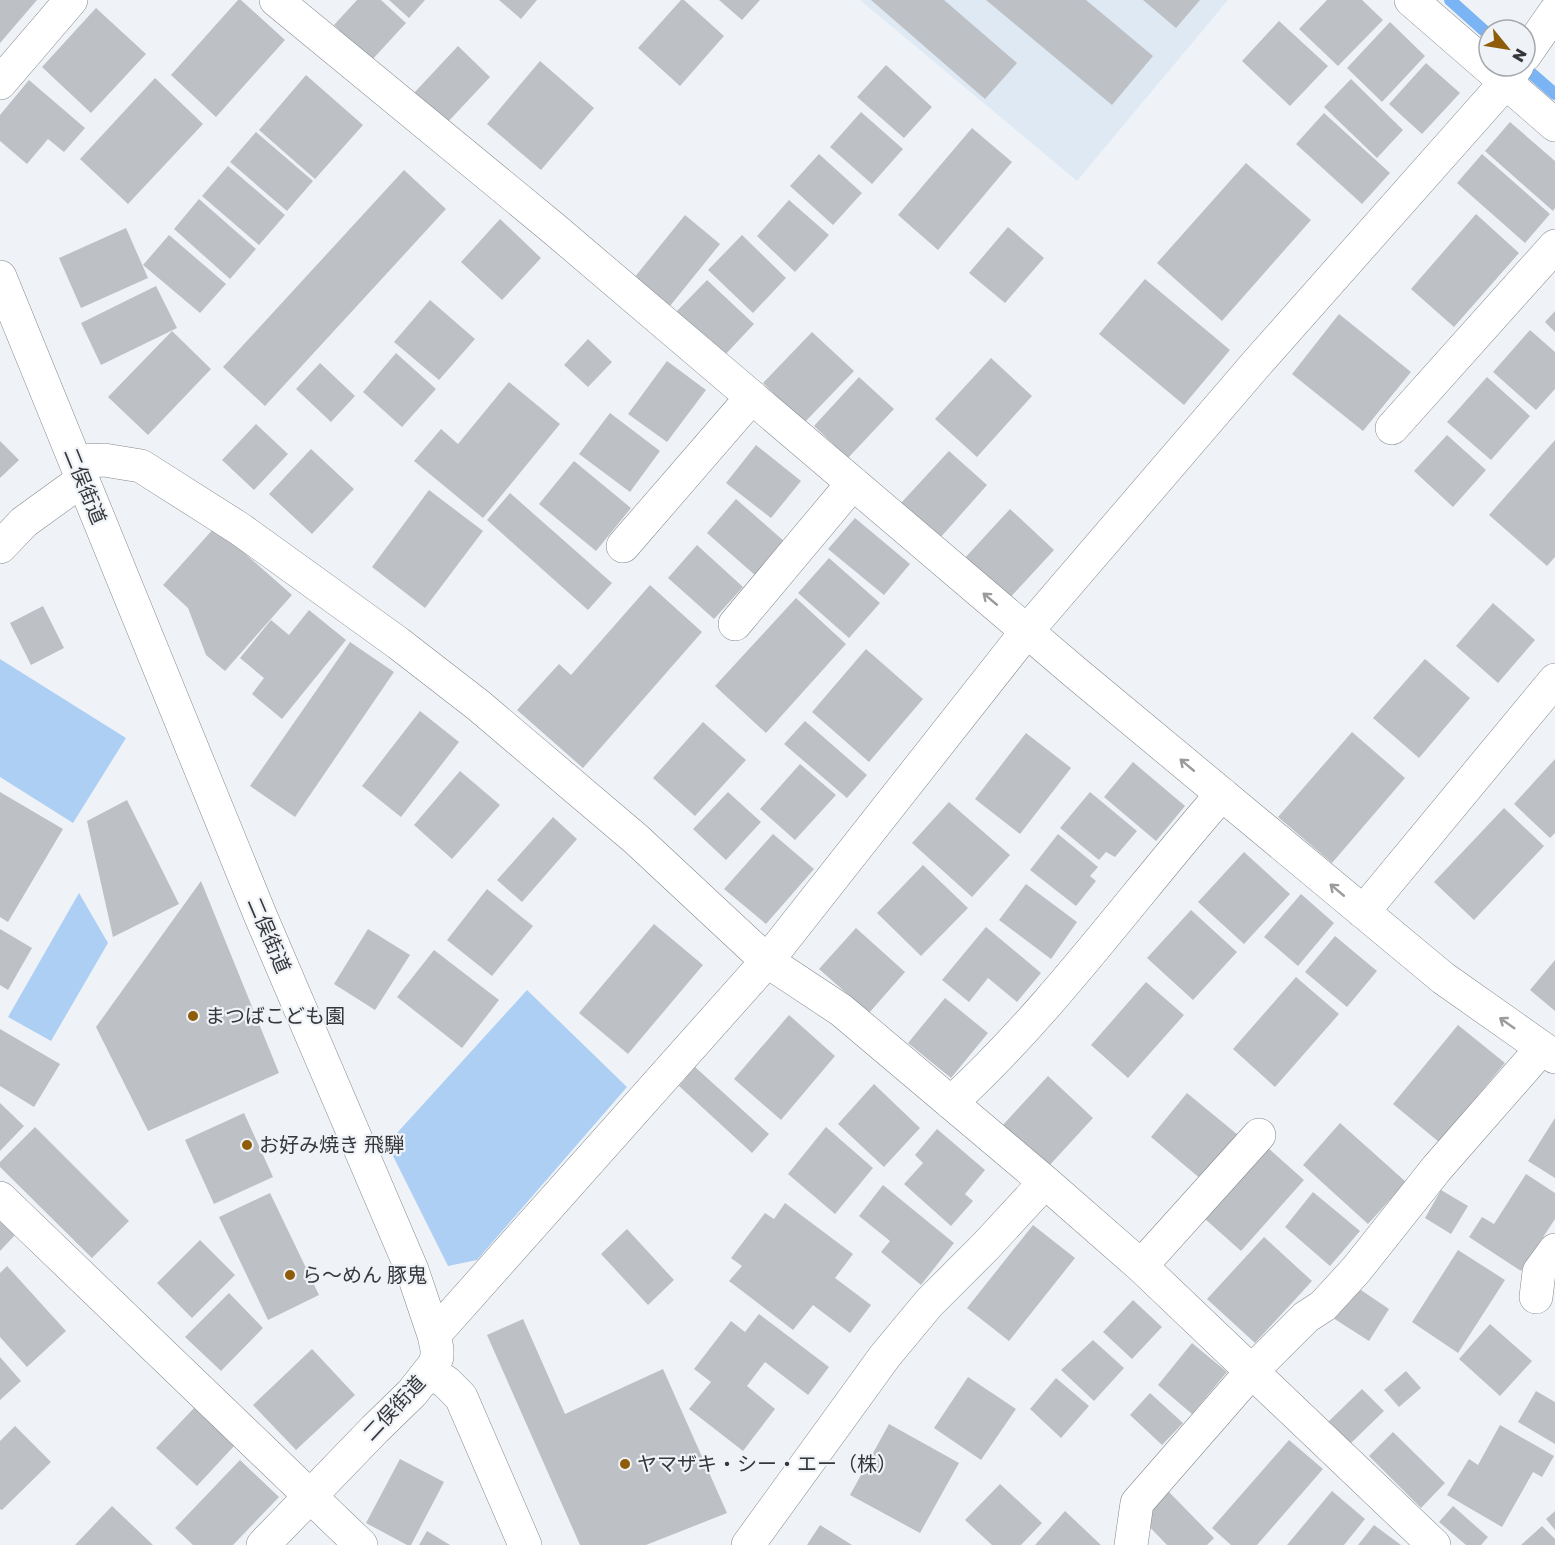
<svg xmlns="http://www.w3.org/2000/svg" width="1555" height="1545" font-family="'Golos Text','Noto Sans JP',sans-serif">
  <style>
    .built { fill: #dfe9f4 }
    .green { fill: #aecff4 }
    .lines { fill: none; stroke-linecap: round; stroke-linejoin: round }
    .stream { stroke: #7ab4f4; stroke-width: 12 }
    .building { fill: #bdc1c6 }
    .minor-casing { stroke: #84888d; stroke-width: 34 }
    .minor { stroke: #fff; stroke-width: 33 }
    .oneway { stroke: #9a9b9c }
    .poi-dot { fill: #8f5d0a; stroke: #eff3f8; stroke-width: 2 }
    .labels { text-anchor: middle; stroke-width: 4.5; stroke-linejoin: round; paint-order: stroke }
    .street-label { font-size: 20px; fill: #363739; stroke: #eff3f8 }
    .poi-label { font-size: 20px; fill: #363739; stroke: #eff3f8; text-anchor: start }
  </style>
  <rect width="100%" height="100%" fill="#eff3f8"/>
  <path class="built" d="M 860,0 L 1228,0 L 1077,181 Z"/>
  <path class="green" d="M 0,659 L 126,738 L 73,823 L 0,777 Z
    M 79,893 L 108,943 L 51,1041 L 8,1017 Z
    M 527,990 L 627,1087 L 477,1260 L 448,1266 L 387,1144 Z"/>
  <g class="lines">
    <path class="stream" d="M 1450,0 L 1489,35
      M 1523,66 L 1555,94"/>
  </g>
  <path class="building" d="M 0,0 L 37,0 L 0,43 Z
    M 238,0 L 241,0 L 285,40 L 216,117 L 171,75 Z
    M 357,0 L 381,0 L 406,23 L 371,61 L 334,25 Z
    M 389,0 L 425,0 L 409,18 Z
    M 499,0 L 537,0 L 521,19 Z
    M 681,0 L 684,0 L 724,36 L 680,86 L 638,48 Z
    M 719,0 L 760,0 L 742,20 Z
    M 871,0 L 944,0 L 1017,63 L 985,99 Z
    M 986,0 L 1086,0 L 1153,56 L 1112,105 Z
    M 1143,0 L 1200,0 L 1176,28 Z
    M 1327,0 L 1362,0 L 1383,20 L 1338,66 L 1299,29 Z
    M 96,8 L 146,54 L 91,113 L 42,67 Z
    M 1279,21 L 1328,66 L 1290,106 L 1242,61 Z
    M 1390,22 L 1425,56 L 1382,102 L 1347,68 Z
    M 458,46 L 490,77 L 446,124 L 414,93 Z
    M 540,61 L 594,108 L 541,170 L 487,124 Z
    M 1426,63 L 1460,93 L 1422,134 L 1389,104 Z
    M 886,65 L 932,107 L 904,138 L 857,97 Z
    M 306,75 L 363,125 L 315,179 L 259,130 Z
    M 155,78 L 203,124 L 128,204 L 80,159 Z
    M 1351,79 L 1403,130 L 1377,158 L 1324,107 Z
    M 29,80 L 85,128 L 64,152 L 48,139 L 27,164 L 0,141 L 0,115 Z
    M 861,112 L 903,149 L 872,184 L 830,147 Z
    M 1324,113 L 1390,173 L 1362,204 L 1296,144 Z
    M 1510,122 L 1555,161 L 1555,208 L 1553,211 L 1485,151 Z
    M 972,128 L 1012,162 L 938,250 L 898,215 Z
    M 256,132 L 313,181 L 287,211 L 230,162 Z
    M 819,154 L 862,193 L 833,225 L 790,186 Z
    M 1482,154 L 1550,214 L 1525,243 L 1457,183 Z
    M 1246,163 L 1311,220 L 1222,321 L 1157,263 Z
    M 228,166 L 285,215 L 259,245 L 202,196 Z
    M 404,170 L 446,209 L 265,406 L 223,367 Z
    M 199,199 L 256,249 L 230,279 L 174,229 Z
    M 789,200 L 829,235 L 795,272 L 757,236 Z
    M 1476,214 L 1519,253 L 1454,327 L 1411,289 Z
    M 685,215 L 720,244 L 670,306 L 634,278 Z
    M 500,219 L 541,258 L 502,300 L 461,262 Z
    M 1008,227 L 1044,258 L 1005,303 L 969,273 Z
    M 126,228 L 148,278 L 81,308 L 59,258 Z
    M 169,235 L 226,284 L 200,313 L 143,265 Z
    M 742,235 L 786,278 L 753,313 L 708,270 Z
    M 1145,279 L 1230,350 L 1184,405 L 1099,334 Z
    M 707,280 L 754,324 L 723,357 L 676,312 Z
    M 156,286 L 177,328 L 101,365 L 81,323 Z
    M 430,300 L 475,339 L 439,380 L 394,342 Z
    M 1555,311 L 1555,332 L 1545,322 Z
    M 1339,314 L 1411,372 L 1363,431 L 1292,374 Z
    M 1530,330 L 1555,352 L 1555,389 L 1536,410 L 1493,372 Z
    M 172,331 L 211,369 L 148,435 L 108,397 Z
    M 812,332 L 854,371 L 804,423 L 763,383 Z
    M 588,339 L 612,362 L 588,387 L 564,365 Z
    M 396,353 L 436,389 L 402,427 L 363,392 Z
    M 991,358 L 1032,396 L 977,457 L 935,419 Z
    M 667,361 L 706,390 L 667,442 L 628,414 Z
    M 320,363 L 355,396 L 331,422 L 296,389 Z
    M 859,377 L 894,409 L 848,458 L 814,426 Z
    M 1487,377 L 1530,416 L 1491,460 L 1447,422 Z
    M 509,382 L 560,424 L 483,518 L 414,461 L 441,429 L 458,444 Z
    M 610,413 L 660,451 L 630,492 L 579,454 Z
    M 256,424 L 288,454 L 254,490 L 222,460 Z
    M 1447,435 L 1486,470 L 1453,507 L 1414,471 Z
    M 1555,440 L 1555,557 L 1547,566 L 1489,515 Z
    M 0,441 L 19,460 L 0,478 Z
    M 756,445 L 801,481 L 771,518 L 726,483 Z
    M 311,449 L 354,489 L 312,534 L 269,494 Z
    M 949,451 L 987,485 L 940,538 L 901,503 Z
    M 574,461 L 631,508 L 596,551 L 539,504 Z
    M 429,490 L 483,531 L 425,608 L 372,567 Z
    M 510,493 L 612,583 L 588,610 L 487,520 Z
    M 736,499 L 785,542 L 756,576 L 707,533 Z
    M 1010,509 L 1054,550 L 1007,601 L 963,560 Z
    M 855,518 L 910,564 L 884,595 L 828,549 Z
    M 215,527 L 292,595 L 225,671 L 206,655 L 188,608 L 163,585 Z
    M 697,545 L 743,587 L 714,619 L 668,578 Z
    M 829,558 L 880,603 L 849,638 L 798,593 Z
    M 650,585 L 702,632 L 583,768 L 517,710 L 559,664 L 571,675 Z
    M 796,598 L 846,644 L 766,733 L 715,686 Z
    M 1493,603 L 1535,640 L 1498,683 L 1456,646 Z
    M 43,606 L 64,648 L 31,665 L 10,623 Z
    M 309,610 L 346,640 L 282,719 L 252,694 L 264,678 L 240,658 L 271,620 L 289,635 Z
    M 350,642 L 394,672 L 295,817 L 250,786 Z
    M 866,649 L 923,699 L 869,762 L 812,712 Z
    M 1425,659 L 1470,698 L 1419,758 L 1373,718 Z
    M 420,711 L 459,742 L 401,817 L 362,786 Z
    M 805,721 L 867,775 L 847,798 L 784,744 Z
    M 703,722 L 746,760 L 695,816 L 653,778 Z
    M 1352,732 L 1405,778 L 1332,863 L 1278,817 Z
    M 1026,733 L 1071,768 L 1020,834 L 975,799 Z
    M 1555,759 L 1555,833 L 1550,838 L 1514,804 Z
    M 1133,762 L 1185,806 L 1156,841 L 1104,797 Z
    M 800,764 L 836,795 L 795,840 L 760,809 Z
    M 460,771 L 500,805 L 452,859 L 414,825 Z
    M 0,792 L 63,829 L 8,922 L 0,917 Z
    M 728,792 L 761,822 L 726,860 L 693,829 Z
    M 1090,792 L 1137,831 L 1115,857 L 1106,852 L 1099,860 L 1060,828 Z
    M 127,800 L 179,904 L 113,937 L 87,821 Z
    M 949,802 L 1010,855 L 972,897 L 912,843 Z
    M 1504,808 L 1544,846 L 1474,920 L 1434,882 Z
    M 553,817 L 577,839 L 522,902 L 497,880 Z
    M 773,834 L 814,869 L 766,924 L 724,889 Z
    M 1058,834 L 1098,867 L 1090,876 L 1096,881 L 1076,906 L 1030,870 Z
    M 1244,852 L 1290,894 L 1244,944 L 1198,902 Z
    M 923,865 L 968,908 L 921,956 L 877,913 Z
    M 201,881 L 279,1073 L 148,1131 L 96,1027 Z
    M 1026,884 L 1077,922 L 1051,959 L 999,920 Z
    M 487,889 L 533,926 L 492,976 L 447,940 Z
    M 1301,894 L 1334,923 L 1298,966 L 1264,937 Z
    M 1191,910 L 1237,952 L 1193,1000 L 1147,958 Z
    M 654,924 L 703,965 L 628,1054 L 579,1013 Z
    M 986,927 L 1041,973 L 1017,1002 L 988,978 L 969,1002 L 942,980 Z
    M 856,928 L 905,972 L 869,1013 L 819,969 Z
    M 0,929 L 32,948 L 8,990 L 0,985 Z
    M 368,929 L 410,955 L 375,1010 L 334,984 Z
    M 1335,936 L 1377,971 L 1347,1007 L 1305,972 Z
    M 434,950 L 499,1000 L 462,1048 L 397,997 Z
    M 1555,960 L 1555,1011 L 1530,990 Z
    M 1296,977 L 1339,1014 L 1275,1087 L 1233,1049 Z
    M 1146,982 L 1184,1015 L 1128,1078 L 1091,1045 Z
    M 945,998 L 988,1033 L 951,1078 L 908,1043 Z
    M 789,1015 L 835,1056 L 781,1120 L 734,1079 Z
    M 1458,1025 L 1505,1063 L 1439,1142 L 1393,1104 Z
    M 0,1029 L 60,1064 L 34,1107 L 0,1086 Z
    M 695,1067 L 769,1134 L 752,1153 L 679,1086 Z
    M 1048,1076 L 1093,1118 L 1048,1167 L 1002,1126 Z
    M 874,1084 L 920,1128 L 884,1167 L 838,1124 Z
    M 1187,1093 L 1238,1135 L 1202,1180 L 1151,1137 Z
    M 0,1103 L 24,1126 L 0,1151 Z
    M 244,1113 L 273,1177 L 214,1204 L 185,1140 Z
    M 1555,1118 L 1555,1178 L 1528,1161 Z
    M 1340,1123 L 1406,1182 L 1368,1224 L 1303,1165 Z
    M 35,1127 L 129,1221 L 92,1258 L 0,1167 L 0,1162 Z
    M 826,1127 L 873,1168 L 835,1214 L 788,1174 Z
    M 937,1129 L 985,1170 L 965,1194 L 973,1201 L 951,1226 L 904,1184 L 923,1163 L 915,1155 Z
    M 1268,1148 L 1304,1180 L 1241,1251 L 1205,1219 Z
    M 1526,1174 L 1555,1193 L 1555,1219 L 1521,1271 L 1469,1237 L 1482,1217 L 1494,1224 Z
    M 883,1185 L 954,1243 L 921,1285 L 881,1252 L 890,1241 L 859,1216 Z
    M 1441,1190 L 1468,1206 L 1451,1234 L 1425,1218 Z
    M 1313,1192 L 1360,1231 L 1330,1266 L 1285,1227 Z
    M 270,1193 L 319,1295 L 268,1320 L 219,1217 Z
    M 785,1203 L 853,1254 L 835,1278 L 871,1305 L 850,1333 L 813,1305 L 793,1330 L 729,1281 L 742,1266 L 731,1258 L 765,1213 L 774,1219 Z
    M 0,1220 L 15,1235 L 0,1251 Z
    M 1033,1225 L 1075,1258 L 1009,1341 L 967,1308 Z
    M 627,1229 L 674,1280 L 648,1305 L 601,1254 Z
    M 1264,1237 L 1312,1281 L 1255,1343 L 1207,1299 Z
    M 200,1240 L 235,1275 L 192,1318 L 157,1283 Z
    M 1458,1250 L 1505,1280 L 1458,1353 L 1412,1322 Z
    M 7,1266 L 66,1331 L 27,1367 L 0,1337 L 0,1273 Z
    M 1355,1286 L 1389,1309 L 1369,1341 L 1333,1318 Z
    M 229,1293 L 263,1328 L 221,1371 L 185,1337 Z
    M 1133,1300 L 1162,1327 L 1132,1359 L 1103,1332 Z
    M 759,1314 L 829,1367 L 808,1395 L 765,1362 L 747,1386 L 775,1409 L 743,1451 L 689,1409 L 711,1382 L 694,1369 L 731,1321 L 745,1332 Z
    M 523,1319 L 565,1414 L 663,1369 L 727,1513 L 646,1545 L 580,1545 L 487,1335 Z
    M 1490,1324 L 1532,1361 L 1500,1396 L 1459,1359 Z
    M 1093,1340 L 1124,1368 L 1094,1401 L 1061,1370 Z
    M 1192,1343 L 1227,1372 L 1192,1414 L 1158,1385 Z
    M 312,1349 L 355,1395 L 296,1450 L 253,1405 Z
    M 0,1357 L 21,1381 L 0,1400 Z
    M 1406,1371 L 1421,1388 L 1399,1407 L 1384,1390 Z
    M 968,1377 L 1016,1409 L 981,1460 L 934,1428 Z
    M 1056,1378 L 1089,1406 L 1061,1438 L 1030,1409 Z
    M 1362,1389 L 1384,1411 L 1350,1444 L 1328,1422 Z
    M 1536,1391 L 1555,1402 L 1555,1444 L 1518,1422 Z
    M 1150,1393 L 1183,1423 L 1162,1445 L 1130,1415 Z
    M 195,1407 L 235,1445 L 197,1486 L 156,1448 Z
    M 889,1424 L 959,1463 L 920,1533 L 850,1495 Z
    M 1500,1425 L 1554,1456 L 1542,1477 L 1533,1472 L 1502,1527 L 1447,1495 L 1469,1459 L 1478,1465 Z
    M 15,1426 L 51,1462 L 2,1510 L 0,1509 L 0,1441 Z
    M 1393,1432 L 1445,1483 L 1421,1508 L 1369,1456 Z
    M 1289,1440 L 1323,1469 L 1257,1545 L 1231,1545 L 1212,1528 Z
    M 400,1459 L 444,1482 L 411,1545 L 407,1545 L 366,1523 Z
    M 240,1460 L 279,1497 L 233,1545 L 193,1545 L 175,1528 Z
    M 1000,1484 L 1042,1523 L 1021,1545 L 992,1545 L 965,1520 Z
    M 1332,1491 L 1365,1519 L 1344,1545 L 1287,1545 Z
    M 1169,1492 L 1214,1538 L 1207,1545 L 1167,1545 L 1141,1518 Z
    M 112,1506 L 153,1545 L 75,1545 Z
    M 1453,1506 L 1488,1537 L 1481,1545 L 1466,1545 L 1439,1522 Z
    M 1065,1511 L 1101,1545 L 1035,1545 Z
    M 1555,1511 L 1555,1530 L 1546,1519 Z
    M 820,1525 L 852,1545 L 807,1545 Z
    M 1374,1525 L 1401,1545 L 1358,1545 Z
    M 1542,1526 L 1555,1539 L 1555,1545 L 1521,1545 Z
    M 427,1531 L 450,1545 L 419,1545 Z"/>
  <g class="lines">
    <defs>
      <path id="minor" d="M 276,0 L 553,228 L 1076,673 L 1443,978 L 1555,1057
        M 1411,0 L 1555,125
        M 1525,55 L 1555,12
        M 0,83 L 71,0
        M 0,277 L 261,917 L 412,1270 L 434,1335 L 437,1349 L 437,1357 L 434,1365 L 412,1393 L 375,1429 L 263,1545
        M 1392,428 L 1555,246
        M 75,461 L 104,460 L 141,466 L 240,529 L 398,643 L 478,705 L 636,839 L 767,961 L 841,1010 L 1045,1182 L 1141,1266 L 1434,1545
        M 623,546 L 752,397
        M 0,547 L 24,522 L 82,480
        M 735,624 L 853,483
        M 1363,912 L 1555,680
        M 951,1103 C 1052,1010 1132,897 1222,794
        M 0,1198 L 361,1545
        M 1141,1266 L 1259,1135
        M 1536,1297 L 1539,1272 L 1555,1250
        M 434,1335 L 767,961 L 1027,631 L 1257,363 L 1506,82 L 1517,66
        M 429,1372 L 446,1382 L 461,1397 L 525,1545
        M 748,1545 L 885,1356 L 929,1303 L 986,1246 L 1045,1182
        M 1131,1545 L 1137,1503 L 1252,1371 L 1306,1317 L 1323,1306 L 1356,1270 L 1437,1168 L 1542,1048"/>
    </defs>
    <use href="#minor" class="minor-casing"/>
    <use href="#minor" class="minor"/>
  </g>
  <defs><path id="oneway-shaft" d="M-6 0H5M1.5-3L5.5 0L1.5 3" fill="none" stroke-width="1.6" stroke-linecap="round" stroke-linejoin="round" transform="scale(1.5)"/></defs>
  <g class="oneway">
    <use href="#oneway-shaft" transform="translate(990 599) rotate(-140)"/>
    <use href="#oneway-shaft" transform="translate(1187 765) rotate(-140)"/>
    <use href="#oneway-shaft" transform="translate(1337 890) rotate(-140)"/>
    <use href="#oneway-shaft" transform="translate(1507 1023) rotate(-145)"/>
  </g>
  <g class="poi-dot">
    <circle cx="193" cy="1016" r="6"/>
    <circle cx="247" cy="1145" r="6"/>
    <circle cx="290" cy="1275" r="6"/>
    <circle cx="625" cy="1464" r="6"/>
  </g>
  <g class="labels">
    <g class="street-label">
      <text transform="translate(85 486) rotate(68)" y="7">二俣街道</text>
      <text transform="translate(269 935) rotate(67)" y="7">二俣街道</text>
      <text transform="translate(394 1408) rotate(-47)" y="7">二俣街道</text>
    </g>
    <g class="poi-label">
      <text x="205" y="1023">まつばこども園</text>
      <text x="259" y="1152">お好み焼き 飛騨</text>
      <text x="302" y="1282">ら～めん 豚鬼</text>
      <text x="637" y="1471">ヤマザキ・シー・エー（株）</text>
    </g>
  </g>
  <g transform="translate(1507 48) rotate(120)"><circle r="28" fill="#eff3f8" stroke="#a5a8ac" stroke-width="1.5"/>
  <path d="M0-4.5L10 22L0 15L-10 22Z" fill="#8f5d0a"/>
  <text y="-9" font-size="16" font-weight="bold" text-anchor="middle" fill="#363739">N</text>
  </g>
</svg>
